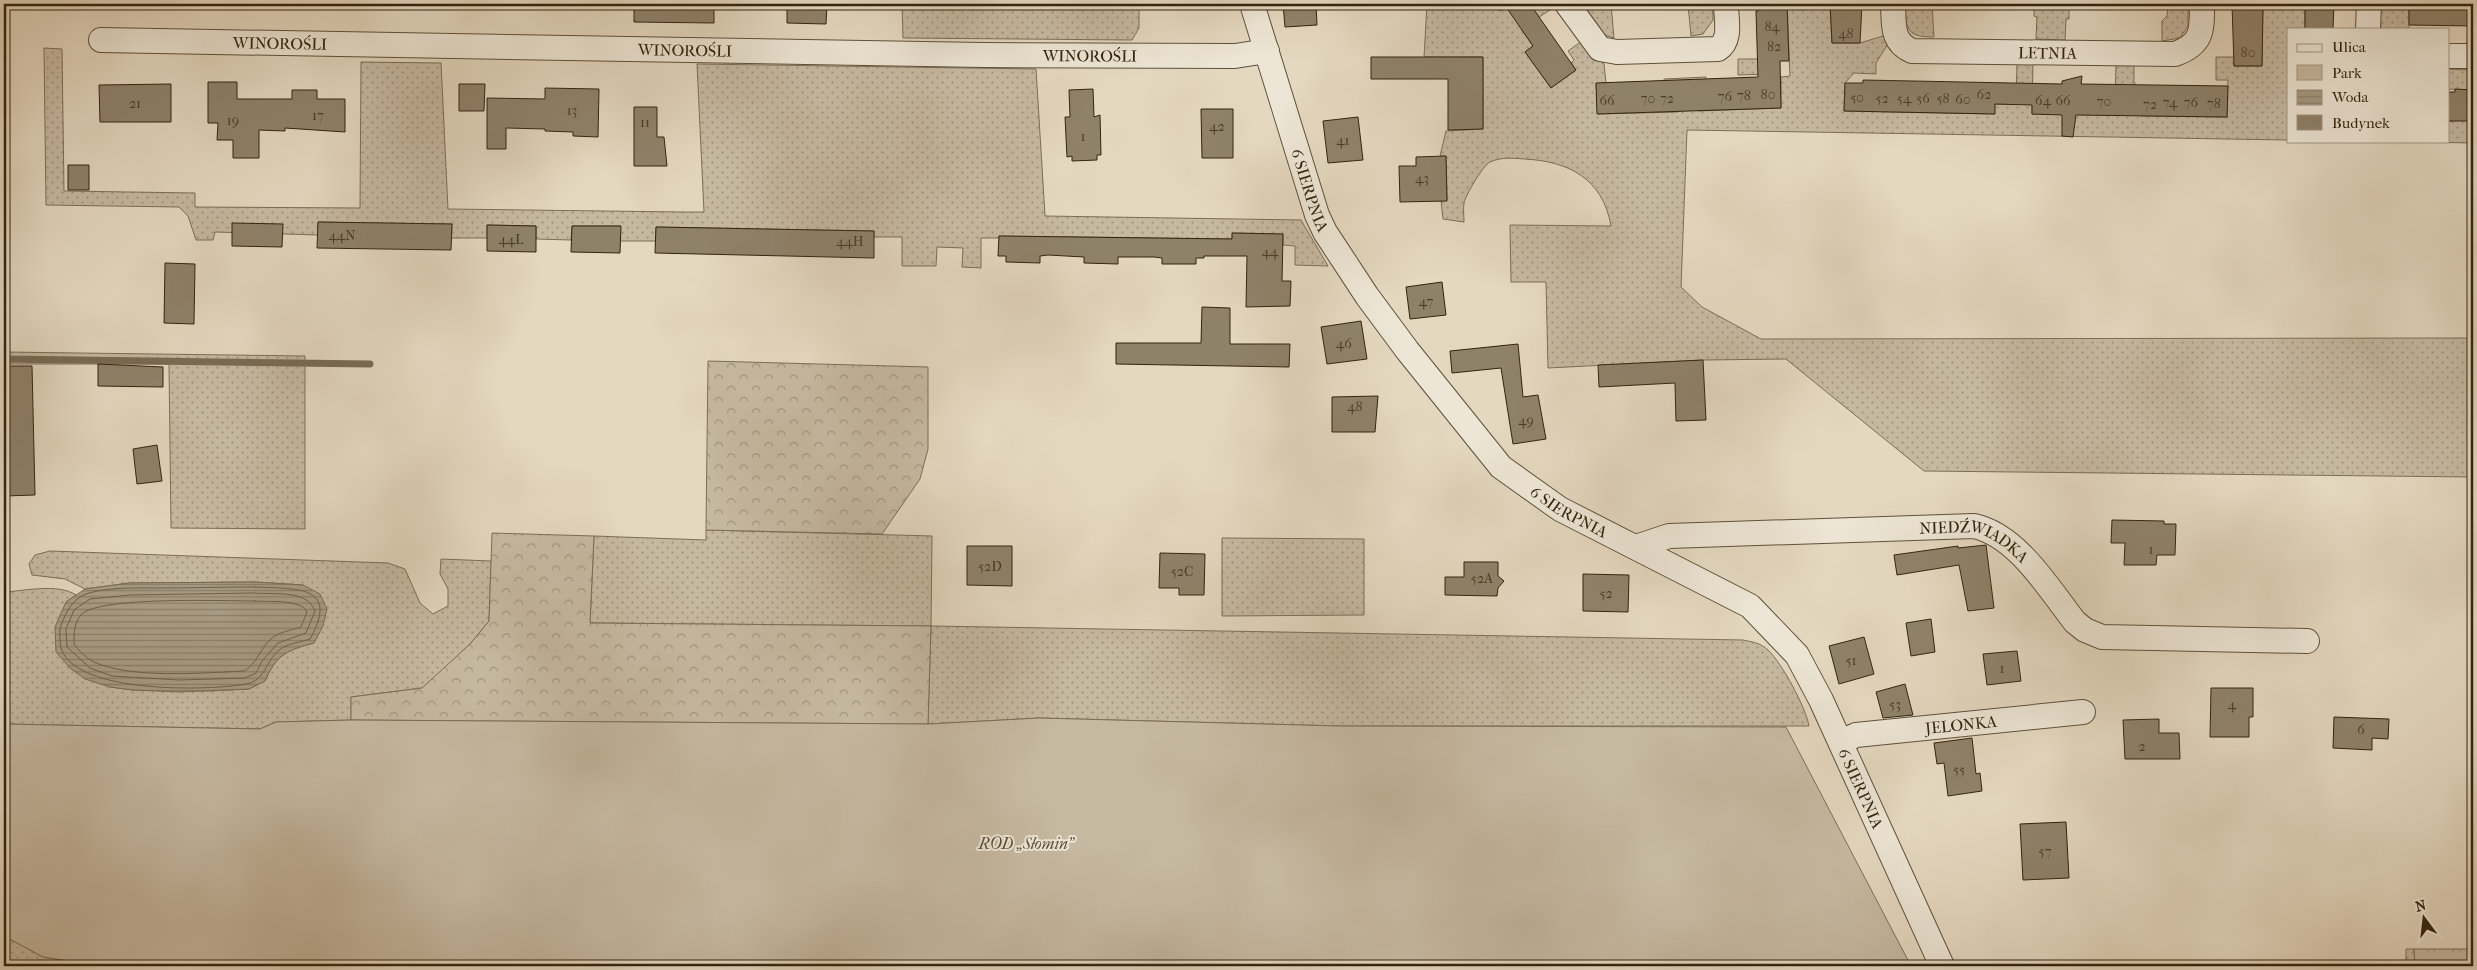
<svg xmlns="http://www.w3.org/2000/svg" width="2477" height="970" font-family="'IM FELL French Canon',serif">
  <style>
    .grass { fill: url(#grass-dots); stroke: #7c6e58 }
    .forest { fill: url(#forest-crowns); stroke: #7c6e58 }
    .green { fill: #c6b9a2; stroke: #7c6e58 }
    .water { fill: url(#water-rules); stroke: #796b54 }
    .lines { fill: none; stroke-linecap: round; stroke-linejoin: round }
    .shore { stroke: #6e6048; stroke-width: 1 }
    .stream { stroke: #796b54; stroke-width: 7 }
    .building { fill: #8f826b; stroke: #33240e }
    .street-casing { stroke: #5f513a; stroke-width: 26 }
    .street { stroke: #ede6d6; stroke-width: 24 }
    .labels { text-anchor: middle; stroke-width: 4; stroke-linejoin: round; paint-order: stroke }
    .number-label { font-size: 14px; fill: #4a3c25 }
    .street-label { font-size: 16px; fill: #33240e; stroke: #ede6d6 }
    .park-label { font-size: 16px; font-style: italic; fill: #584933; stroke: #ede6d6 }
  </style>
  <defs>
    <pattern id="grass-dots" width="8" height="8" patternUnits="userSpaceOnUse" patternTransform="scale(1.25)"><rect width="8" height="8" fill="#c6b9a2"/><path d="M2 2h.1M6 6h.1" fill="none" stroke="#a19682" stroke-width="1.8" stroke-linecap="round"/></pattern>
    <pattern id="forest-crowns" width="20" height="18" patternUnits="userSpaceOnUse" patternTransform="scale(1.25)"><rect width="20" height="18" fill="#c6b9a2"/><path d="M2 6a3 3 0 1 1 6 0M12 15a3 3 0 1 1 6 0" fill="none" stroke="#a19682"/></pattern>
    <pattern id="water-rules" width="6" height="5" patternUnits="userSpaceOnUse" patternTransform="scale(1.25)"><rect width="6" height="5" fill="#a89b83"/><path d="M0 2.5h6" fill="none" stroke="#897e6a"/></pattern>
  </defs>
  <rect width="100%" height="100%" fill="#e4d8c0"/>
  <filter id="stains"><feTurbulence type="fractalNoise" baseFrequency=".004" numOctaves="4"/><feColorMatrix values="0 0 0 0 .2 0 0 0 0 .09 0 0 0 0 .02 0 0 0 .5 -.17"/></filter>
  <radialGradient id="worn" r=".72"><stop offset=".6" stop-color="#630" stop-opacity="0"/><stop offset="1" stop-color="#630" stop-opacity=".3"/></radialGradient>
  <path class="grass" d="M 902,4 L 1139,4 L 1139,28 L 1132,40 L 903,38 Z
    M 1427,4 L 1497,4 L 1499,11 L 1523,4 L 1555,4 L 1556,6 L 1521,29 L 1533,46 L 1525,52 L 1551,88 L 1576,70 L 1571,63 L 1574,60 L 1568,51 L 1582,41 L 1604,64 L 1606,83 L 1596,84 L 1598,114 L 1678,112 L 1677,81 L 1664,81 L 1664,79 L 1706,77 L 1706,80 L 1696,80 L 1698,111 L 1781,108 L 1781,77 L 1790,76 L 1787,4 L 1830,4 L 1832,43 L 1860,43 L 1883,36 L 1888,44 L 1876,63 L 1876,74 L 1854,73 L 1845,83 L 1844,111 L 1994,114 L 1995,104 L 2016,104 L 2017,62 L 2033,62 L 2032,114 L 2115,115 L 2116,62 L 2134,63 L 2134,82 L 2141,92 L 2141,116 L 2227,117 L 2228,80 L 2216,80 L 2216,57 L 2234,57 L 2234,66 L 2262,66 L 2263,4 L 2305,4 L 2305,29 L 2288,29 L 2288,140 L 1687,130 L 1681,287 L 1702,307 L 1761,339 L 2473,338 L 2473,477 L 1924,471 L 1786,359 L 1703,360 L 1548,368 L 1546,282 L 1511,282 L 1510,225 L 1611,226 C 1603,179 1569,161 1524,159 C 1513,158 1501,157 1490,162 C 1484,164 1465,196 1464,203 C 1463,209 1464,216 1464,222 L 1443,219 L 1441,201 L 1447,200 L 1446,156 L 1440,156 L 1446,131 L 1483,129 L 1483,57 L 1424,57 Z
    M 1583,4 L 1611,4 L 1614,38 L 1605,35 Z
    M 1688,4 L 1713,4 L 1713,20 L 1703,34 L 1691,36 Z
    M 1905,4 L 1932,4 L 1934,37 C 1906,37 1906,29 1905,4 Z
    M 2034,4 L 2069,4 L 2069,19 L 2066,19 L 2065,40 L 2036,39 L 2037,17 L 2034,16 Z
    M 2168,4 L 2188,4 L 2188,26 L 2180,38 L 2162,41 L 2162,21 L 2167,16 Z
    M 2380,4 L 2409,4 L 2409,29 L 2381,29 Z
    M 44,48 L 62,49 L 64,191 L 195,193 L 195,207 L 360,208 L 361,62 L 441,63 L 448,209 L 681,212 L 704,212 L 697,64 L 1036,69 L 1045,216 L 1301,220 L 1328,266 L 1295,265 L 1295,246 L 1283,245 L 1283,234 L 1233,233 L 1232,239 L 999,236 L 999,238 L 981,238 L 981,268 L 962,267 L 963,248 L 937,247 L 936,266 L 902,266 L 902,237 L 874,237 L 874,231 L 656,227 L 656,241 L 620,241 L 620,226 L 572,226 L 571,240 L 536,239 L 536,226 L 487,225 L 487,238 L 451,238 L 452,224 L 318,222 L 318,235 L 215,232 L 213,240 L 196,240 L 188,216 L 179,207 L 46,205 Z
    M 1738,59 L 1757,59 L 1769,74 L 1738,75 Z
    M 2448,69 L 2469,70 L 2468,90 L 2448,89 Z
    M 2468,112 L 2473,112 L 2473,143 L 2362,141 L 2448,141 L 2448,121 L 2468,120 Z
    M 4,352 L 305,356 L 305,529 L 171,528 L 169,364 L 4,364 Z
    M 706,530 L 932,536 L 931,626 L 1743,640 C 1752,642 1761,643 1768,650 C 1782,663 1806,708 1809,726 L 1340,726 L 1039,718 L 928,724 L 931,626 L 590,623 L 594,536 L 706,540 Z
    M 1222,538 L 1364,539 L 1364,615 L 1222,616 Z
    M 50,551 L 388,563 L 405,569 L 420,603 L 433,614 L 448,606 L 448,589 L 440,574 L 441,559 L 491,561 L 489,621 L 470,644 L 441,672 L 422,688 L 351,697 L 351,720 L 276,722 L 260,729 L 4,724 L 4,592 C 24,591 58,583 76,595 L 66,602 L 110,687 L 133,690 L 210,691 L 249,689 L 265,681 C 276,655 287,650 314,643 L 303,585 L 255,582 L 129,583 L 85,589 L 65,579 L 32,575 L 29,564 L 35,555 Z
    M 4,936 L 43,957 L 102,966 L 4,966 Z
    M 2406,949 L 2414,949 L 2415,966 L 2406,966 Z"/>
  <path class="forest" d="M 708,361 L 928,367 L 928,449 L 920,479 L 882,534 L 706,530 Z
    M 492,533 L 594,536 L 590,623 L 931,626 L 928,724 L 351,720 L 351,697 L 422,688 L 470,644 L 489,621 Z
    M 2414,949 L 2473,949 L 2473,966 L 2415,966 Z"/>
  <path class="green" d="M 1039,718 L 1340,726 L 1786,727 L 1911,966 L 102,966 L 43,957 L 4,936 L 4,724 L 260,729 L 276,722 L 351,720 L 928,724 Z"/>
  <path class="water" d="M 255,582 L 303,585 L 320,594 L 327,609 L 323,626 L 314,643 C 287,650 276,655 265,681 L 249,689 L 179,692 L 133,690 L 110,687 L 85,679 L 70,668 L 56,652 L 55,627 L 66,602 L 85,589 L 129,583 Z"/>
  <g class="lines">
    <path class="shore" d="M 255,587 C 294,589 341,584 310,639 C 301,642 290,643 282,648 C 266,658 266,681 246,684 C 209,691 62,695 60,641 C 60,635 59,629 62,623 C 67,610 74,597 89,593 C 110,587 135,588 157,588 C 189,588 222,587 255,587 Z
      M 255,593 C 274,595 307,589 315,611 L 306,633 L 278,643 L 262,661 L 256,673 L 245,678 L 179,680 L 112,676 L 90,668 L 67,647 L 66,629 L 74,610 L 90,599 L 130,595 Z
      M 255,601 C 267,602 302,599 307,612 L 301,627 C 292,630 279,632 272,638 C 261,647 256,665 244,671 C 202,673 132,679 94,662 C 86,658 79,651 74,644 C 74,634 74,623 81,615 C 96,596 226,601 255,601 Z"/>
    <path class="stream" d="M 4,359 L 370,364"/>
  </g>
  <path class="building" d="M 634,4 L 714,4 L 714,23 L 634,22 Z
    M 787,4 L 827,4 L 826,24 L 787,23 Z
    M 1283,4 L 1316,4 L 1317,25 L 1285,27 Z
    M 1504,4 L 1530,4 L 1576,70 L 1551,88 L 1525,52 L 1533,46 Z
    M 1758,4 L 1787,4 L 1789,61 L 1780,61 L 1781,108 L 1597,114 L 1596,83 L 1758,77 L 1756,11 L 1758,11 Z
    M 1830,4 L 1862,4 L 1860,43 L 1832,43 Z
    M 2232,4 L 2263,4 L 2262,66 L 2234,66 Z
    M 2305,4 L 2334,4 L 2333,29 L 2305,29 Z
    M 2409,4 L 2473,4 L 2473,26 L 2409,25 Z
    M 1371,57 L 1483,57 L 1483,129 L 1448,130 L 1448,79 L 1371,79 Z
    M 2082,76 L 2081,84 L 2228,86 L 2227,117 L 2076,115 L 2073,137 L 2062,136 L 2062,115 L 2032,114 L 2032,105 L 1995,104 L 1995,114 L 1844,111 L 1845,83 L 1863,83 L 1863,80 L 2062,84 L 2062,81 Z
    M 208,82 L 237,82 L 237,99 L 292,99 L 292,90 L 317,90 L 317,99 L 345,99 L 345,132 L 285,128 L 285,131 L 259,130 L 259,158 L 233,158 L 233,140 L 217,140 L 218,123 L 208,123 Z
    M 171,84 L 171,122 L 100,122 L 99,85 Z
    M 459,84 L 485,84 L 484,111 L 459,111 Z
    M 545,88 L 599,89 L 598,137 L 573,136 L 573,132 L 545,131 L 545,129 L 506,128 L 506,149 L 487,149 L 487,98 L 545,99 Z
    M 1093,89 L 1094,117 L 1100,115 L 1101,155 L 1097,155 L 1097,160 L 1072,161 L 1072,156 L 1067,157 L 1065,117 L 1070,117 L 1069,90 Z
    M 2455,89 L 2473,90 L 2473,112 L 2468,112 L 2468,121 L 2448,121 L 2448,92 L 2455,92 Z
    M 634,107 L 657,107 L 657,137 L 664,137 L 667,166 L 634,166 Z
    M 1201,109 L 1233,109 L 1233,158 L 1202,158 Z
    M 1358,117 L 1363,160 L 1328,163 L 1323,121 Z
    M 1446,156 L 1447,201 L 1400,202 L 1399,166 L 1416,166 L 1416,157 Z
    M 68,165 L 89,165 L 89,190 L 68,190 Z
    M 318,222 L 452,224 L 451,250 L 317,248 Z
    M 232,223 L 283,224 L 282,247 L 232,246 Z
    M 487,225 L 536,226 L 536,252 L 487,251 Z
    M 572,226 L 621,226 L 620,253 L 571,252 Z
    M 656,227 L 874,231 L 874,258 L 655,253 Z
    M 1232,233 L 1283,234 L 1282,281 L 1291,281 L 1290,306 L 1246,307 L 1247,256 L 1204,256 L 1204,258 L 1196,258 L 1196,264 L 1162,264 L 1162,258 L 1154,257 L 1118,257 L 1118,264 L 1084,263 L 1084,257 L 1048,255 L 1040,256 L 1040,263 L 1006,262 L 1006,256 L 998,256 L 999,236 L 1232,239 Z
    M 165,263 L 195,264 L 194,324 L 164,323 Z
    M 1442,282 L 1446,315 L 1410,319 L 1406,287 Z
    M 1202,307 L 1230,308 L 1230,344 L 1290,344 L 1289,367 L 1116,364 L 1116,343 L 1201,343 Z
    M 1361,321 L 1367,359 L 1327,364 L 1321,327 Z
    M 1518,344 L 1523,397 L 1538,395 L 1546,439 L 1513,444 L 1501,368 L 1452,373 L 1450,351 Z
    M 1703,360 L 1706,420 L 1676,421 L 1675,383 L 1599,387 L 1598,365 Z
    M 98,364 L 163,367 L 163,387 L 98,386 Z
    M 4,366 L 32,366 L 35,495 L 4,496 Z
    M 1378,396 L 1375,432 L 1332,432 L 1332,397 Z
    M 157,445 L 162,481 L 137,484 L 133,449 Z
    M 2112,520 L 2164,521 L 2164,524 L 2176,524 L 2175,555 L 2157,555 L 2156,565 L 2124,565 L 2125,543 L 2111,543 Z
    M 1986,545 L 1994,608 L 1968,611 L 1959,565 L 1897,575 L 1894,555 L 1958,546 L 1958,548 Z
    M 967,546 L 1012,546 L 1012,586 L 967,585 Z
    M 1160,553 L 1205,554 L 1204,595 L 1179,595 L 1179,588 L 1159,588 Z
    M 1464,562 L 1498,562 L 1498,576 L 1504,581 L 1498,588 L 1497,596 L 1445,595 L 1445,577 L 1464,577 Z
    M 1583,574 L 1629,575 L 1628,612 L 1583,611 Z
    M 1931,619 L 1935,652 L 1911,656 L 1906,623 Z
    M 1864,637 L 1874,674 L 1839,684 L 1829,646 Z
    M 2017,651 L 2021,681 L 1987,685 L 1983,654 Z
    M 1905,684 L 1913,715 L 1883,718 L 1876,692 Z
    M 2211,688 L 2253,688 L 2253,717 L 2249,717 L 2249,737 L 2210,737 Z
    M 2334,717 L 2389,719 L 2388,739 L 2372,738 L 2372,750 L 2333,748 Z
    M 2159,719 L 2159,733 L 2179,733 L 2180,759 L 2125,759 L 2123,720 Z
    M 1972,738 L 1976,774 L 1980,773 L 1982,791 L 1948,796 L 1944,763 L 1937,764 L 1934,743 Z
    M 2066,822 L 2069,878 L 2023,880 L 2020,824 Z"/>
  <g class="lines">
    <defs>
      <g id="street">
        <path id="s1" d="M 1252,4 L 1317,215 L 1325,232 L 1367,296 L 1407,350 L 1501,467 L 1560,509 L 1750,606 L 1797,655 L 1821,700 L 1942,966"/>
        <path d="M 1567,4 L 1600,49 L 1617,52 L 1718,49 C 1732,40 1726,19 1726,4"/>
        <path id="s2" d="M 1893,4 C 1894,24 1891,42 1912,51 L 2175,54 C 2203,44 2202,30 2202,4"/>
        <path d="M 2368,29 L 2369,4"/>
        <path id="s3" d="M 101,40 L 983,55 L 1235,56 L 1267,51"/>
        <path d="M 2448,56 L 2473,56"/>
        <path id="s4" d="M 1636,547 L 1669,536 L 1974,526 C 2017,535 2049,589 2075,622 L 2085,630 L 2102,637 L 2307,641"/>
        <path id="s5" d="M 1841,742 L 1856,735 L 2083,712"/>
      </g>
    </defs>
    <use href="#street" class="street-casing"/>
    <use href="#street" class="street"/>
  </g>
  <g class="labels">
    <g class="number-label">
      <text x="1772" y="31">84</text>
      <text x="1846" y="38">48</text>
      <text x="1774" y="51">82</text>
      <text x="2248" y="57">80</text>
      <text x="1768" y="99">80</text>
      <text x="1984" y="99">62</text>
      <text x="1744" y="100">78</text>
      <text x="1725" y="101">76</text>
      <text x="1857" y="102">50</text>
      <text x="1648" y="103">70</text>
      <text x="1667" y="103">72</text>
      <text x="1882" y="103">52</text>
      <text x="1904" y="103">54</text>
      <text x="1923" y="103">56</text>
      <text x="1943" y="103">58</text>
      <text x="1963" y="104">60</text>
      <text x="1607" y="105">66</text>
      <text x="2043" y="105">64</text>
      <text x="2063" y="105">66</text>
      <text x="2104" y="106">70</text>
      <text x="2170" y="107">74</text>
      <text x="2191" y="107">76</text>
      <text x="135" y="108">21</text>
      <text x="2214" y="108">78</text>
      <text x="2150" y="109">72</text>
      <text x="572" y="115">13</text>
      <text x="318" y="120">17</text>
      <text x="233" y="125">19</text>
      <text x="645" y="127">11</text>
      <text x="1217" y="131">42</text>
      <text x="1083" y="141">1</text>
      <text x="1343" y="145">41</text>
      <text x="1422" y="183">43</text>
      <text x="342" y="240">44N</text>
      <text x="511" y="244">44L</text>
      <text x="850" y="246">44H</text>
      <text x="1270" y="256">44</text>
      <text x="1426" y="306">47</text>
      <text x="1344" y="348">46</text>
      <text x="1355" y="411">48</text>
      <text x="1526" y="425">49</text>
      <text x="2151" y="554">1</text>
      <text x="990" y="571">52D</text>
      <text x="1182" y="576">52C</text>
      <text x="1482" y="583">52A</text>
      <text x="1606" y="598">52</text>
      <text x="1851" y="665">51</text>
      <text x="2002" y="673">1</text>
      <text x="1895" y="709">53</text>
      <text x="2232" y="709">4</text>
      <text x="2361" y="734">6</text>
      <text x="2142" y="751">2</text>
      <text x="1959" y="774">55</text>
      <text x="2045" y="856">57</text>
    </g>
    <g class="street-label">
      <text dy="6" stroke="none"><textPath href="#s3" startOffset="179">WINOROŚLI</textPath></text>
      <text dy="6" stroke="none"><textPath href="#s3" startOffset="584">WINOROŚLI</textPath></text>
      <text dy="6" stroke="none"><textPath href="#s2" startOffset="190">LETNIA</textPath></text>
      <text dy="6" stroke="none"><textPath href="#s3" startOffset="989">WINOROŚLI</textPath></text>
      <text dy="6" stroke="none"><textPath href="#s1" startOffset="195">6 SIERPNIA</textPath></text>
      <text dy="6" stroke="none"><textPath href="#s1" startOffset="615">6 SIERPNIA</textPath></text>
      <text dy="6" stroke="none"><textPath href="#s4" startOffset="344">NIEDŹWIADKA</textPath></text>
      <text dy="6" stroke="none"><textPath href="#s5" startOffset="122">JELONKA</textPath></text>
      <text dy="6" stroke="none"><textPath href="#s1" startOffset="1035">6 SIERPNIA</textPath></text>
    </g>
    <g class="park-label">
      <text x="1026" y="849">ROD „Słomin”</text>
    </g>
  </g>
  <rect width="2477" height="970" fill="none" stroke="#e4d8c0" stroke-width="20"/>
  <rect x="5" y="5" width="2467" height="960" fill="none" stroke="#33240e" stroke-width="2.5"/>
  <rect x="10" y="10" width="2457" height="950" fill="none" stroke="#33240e"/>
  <rect x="2287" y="28" width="162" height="115" fill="#ede6d6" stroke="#a39886"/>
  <rect x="2297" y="44" width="25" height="8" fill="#ede6d6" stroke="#a39886"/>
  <text x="2332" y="52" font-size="15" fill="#33240e">Ulica</text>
  <rect x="2297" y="65" width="25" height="15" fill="#c6b9a2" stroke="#a39886"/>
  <text x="2332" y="78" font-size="15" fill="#33240e">Park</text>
  <rect x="2297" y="90" width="25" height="15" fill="url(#water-rules)" stroke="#a39886"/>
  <text x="2332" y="102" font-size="15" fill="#33240e">Woda</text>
  <rect x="2297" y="115" width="25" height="15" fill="#8f826b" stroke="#a39886"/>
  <text x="2332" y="128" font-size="15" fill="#33240e">Budynek</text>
  <g transform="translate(2424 918) rotate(345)" stroke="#ede6d6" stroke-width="4" paint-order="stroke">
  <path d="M0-4L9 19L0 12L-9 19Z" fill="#33240e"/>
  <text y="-8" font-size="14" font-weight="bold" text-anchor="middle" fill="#33240e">N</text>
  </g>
  <rect width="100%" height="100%" filter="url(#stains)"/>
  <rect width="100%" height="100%" fill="url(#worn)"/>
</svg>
